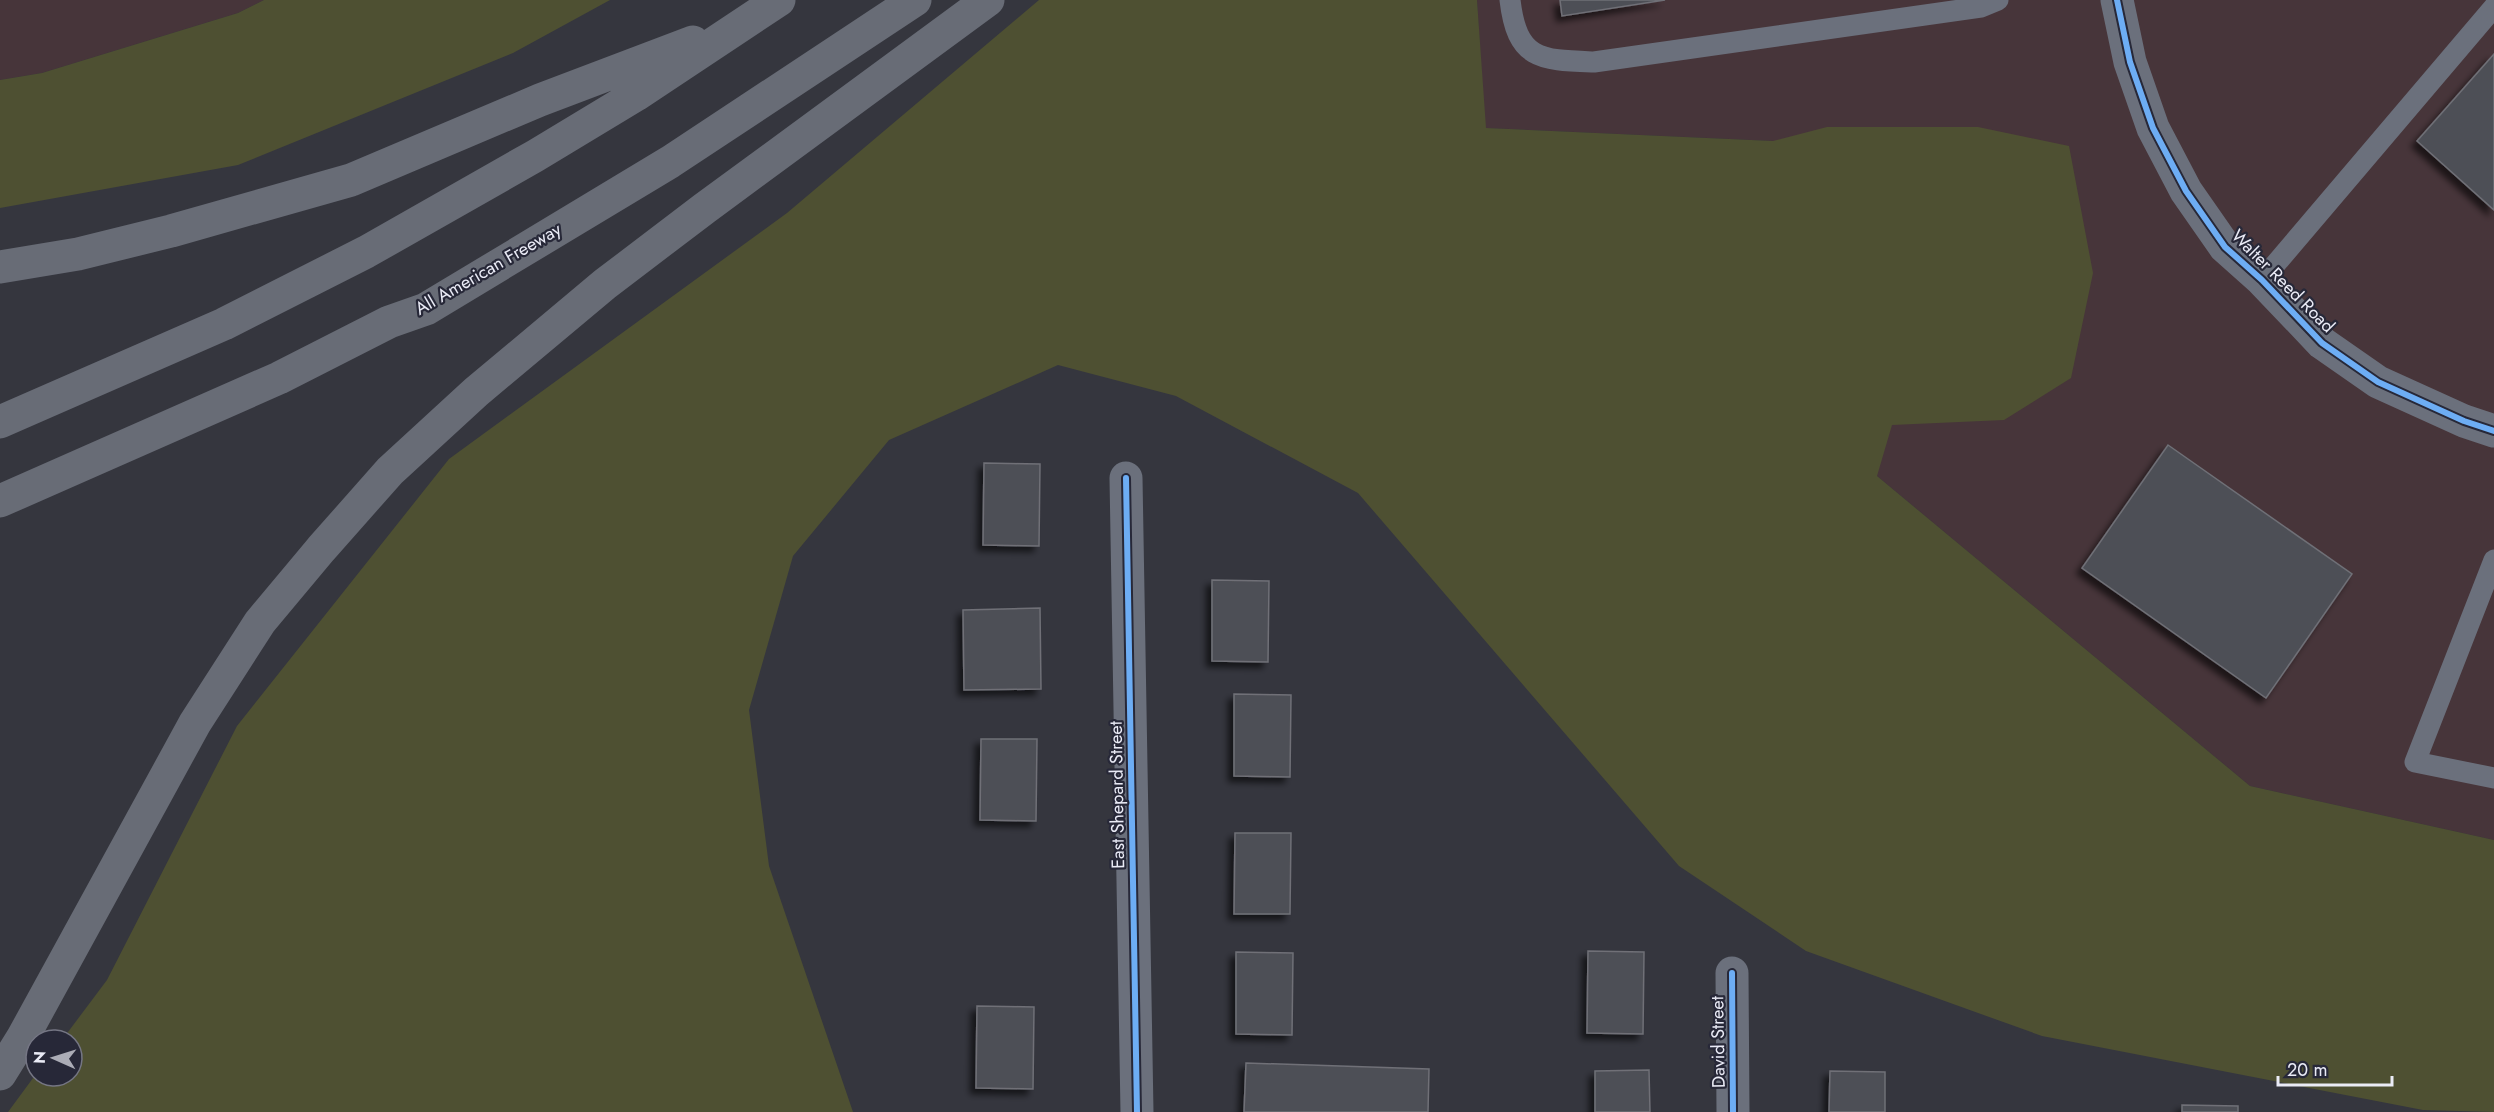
<svg xmlns="http://www.w3.org/2000/svg" width="2494" height="1112" font-family="Jost,sans-serif">
  <style>
    .commercial { fill: #47353a }
    .green { fill: #4e5032 }
    .building { fill: #4e4f56; stroke: #6f7077; stroke-width: 1.5; filter: url(#shadow) }
    .lines { fill: none; stroke-linecap: round; stroke-linejoin: round }
    .lane { stroke: #6b707c; stroke-width: 21 }
    .street { stroke: #6b707c; stroke-width: 33 }
    .highway { stroke: #686c76; stroke-width: 33 }
    .cycleway-casing { stroke: #272838; stroke-width: 10 }
    .cycleway { stroke: #6dadf4; stroke-width: 6 }
    .labels { text-anchor: middle; stroke-width: 4.5; stroke-linejoin: round; paint-order: stroke }
    .street-label { font-size: 18px; fill: #eaebf6; stroke: #272838 }
  </style>
  <defs>
    <filter id="shadow"><feDropShadow dx="-5.5" dy="5.5" stdDeviation="3" flood-color="#0009"/></filter>
  </defs>
  <rect width="100%" height="100%" fill="#35363e"/>
  <path class="commercial" d="M 0,0 L 264,0 L 238,13 L 42,73 L 0,80 Z
    M 1477,0 L 2494,0 L 2494,840 L 2250,786 L 1877,476 L 1773,141 L 1485,128 Z"/>
  <path class="green" d="M 264,0 L 610,0 L 513,53 L 238,165 L 0,208 L 0,80 L 42,73 L 238,13 Z
    M 1039,0 L 1477,0 L 1486,128 L 1773,141 L 1827,127 L 1978,127 L 2069,146 L 2093,273 L 2071,378 L 2004,420 L 1892,425 L 1877,476 L 2250,786 L 2494,840 L 2494,1112 L 2423,1110 L 2042,1036 L 1806,951 L 1679,866 L 1358,493 L 1176,396 L 1058,365 L 889,440 L 793,556 L 749,710 L 769,866 L 853,1112 L 8,1112 L 36,1074 L 36,1076 L 72,1076 L 72,1040 L 62,1040 L 107,980 L 237,726 L 449,459 L 787,213 Z"/>
  <path class="building" d="M 1560,0 L 1665,0 L 1562,16 Z
    M 2494,54 L 2494,210 L 2417,141 Z
    M 2168,445 L 2352,574 L 2266,698 L 2082,568 Z
    M 984,463 L 1040,464 L 1039,546 L 983,545 Z
    M 1212,580 L 1269,581 L 1268,662 L 1212,661 Z
    M 1040,608 L 1041,689 L 964,690 L 963,610 Z
    M 1234,694 L 1291,695 L 1290,777 L 1234,776 Z
    M 981,739 L 1037,739 L 1036,821 L 980,820 Z
    M 1235,833 L 1291,833 L 1290,914 L 1234,914 Z
    M 1588,951 L 1644,952 L 1643,1034 L 1587,1033 Z
    M 1236,952 L 1293,953 L 1292,1035 L 1236,1034 Z
    M 977,1006 L 1034,1007 L 1033,1089 L 976,1088 Z
    M 1246,1063 L 1429,1069 L 1428,1112 L 1244,1112 Z
    M 1649,1070 L 1650,1112 L 1595,1112 L 1595,1071 Z
    M 1830,1071 L 1885,1072 L 1885,1112 L 1829,1112 Z
    M 2182,1105 L 2238,1106 L 2238,1112 L 2182,1112 Z"/>
  <g class="lines">
    <path class="lane" d="M 1510,0 C 1517,60 1540,60 1594,62 L 1981,7 L 1998,0
      M 2262,280 L 2494,7
      M 2494,560 L 2415,762 L 2494,778"/>
    <path class="street" d="M 2117,0 L 2130,62 L 2153,128 L 2186,191 L 2225,247 L 2262,280 L 2322,343 L 2378,382 L 2464,421 L 2494,431
      M 1126,478 L 1137,1112
      M 1732,973 L 1733,1112"/>
    <path class="highway" d="M 0,267 L 78,254 L 171,231 L 351,180 L 540,100 L 693,42
      M 0,422 L 224,324 L 366,252 L 535,156 L 636,95 L 779,0
      M 0,501 L 279,378 L 389,322 L 426,309 L 670,162 L 915,0
      M 0,1074 L 23,1037 L 195,723 L 260,622 L 321,549 L 390,471 L 476,392 L 605,284 L 705,208 L 988,0"/>
    <defs>
      <path id="cycleway" d="M 2117,0 L 2130,62 L 2153,128 L 2186,191 L 2225,247 L 2262,280 L 2322,343 L 2378,382 L 2464,421 L 2494,431
        M 1126,478 L 1137,1112
        M 1732,973 L 1733,1112"/>
    </defs>
    <use href="#cycleway" class="cycleway-casing"/>
    <use href="#cycleway" class="cycleway"/>
  </g>
  <g class="labels">
    <g class="street-label">
      <text transform="translate(488 269) rotate(-30)" y="6">All American Freeway</text>
      <text transform="translate(2283 281) rotate(45)" y="6">Walter Reed Road</text>
      <text transform="translate(1117 795) rotate(-91)" y="6">East Shepard Street</text>
      <text transform="translate(1718 1042) rotate(-91)" y="6">David Street</text>
    </g>
  </g>
  <g transform="translate(54 1058) rotate(273)"><circle r="28" fill="#272838" stroke="#757684" stroke-width="1.5"/>
  <path d="M0-4.5L10 22L0 15L-10 22Z" fill="#abacb6"/>
  <text y="-9" font-size="16" font-weight="bold" text-anchor="middle" fill="#eaebf6">N</text>
  </g>
  <path d="M2278 1076v9h114v-9" fill="none" stroke="#eaebf6" stroke-width="3"/>
  <text x="2287" y="1076" font-size="18" fill="#eaebf6" stroke="#272838" stroke-width="4.5" paint-order="stroke">20 m</text>
</svg>
